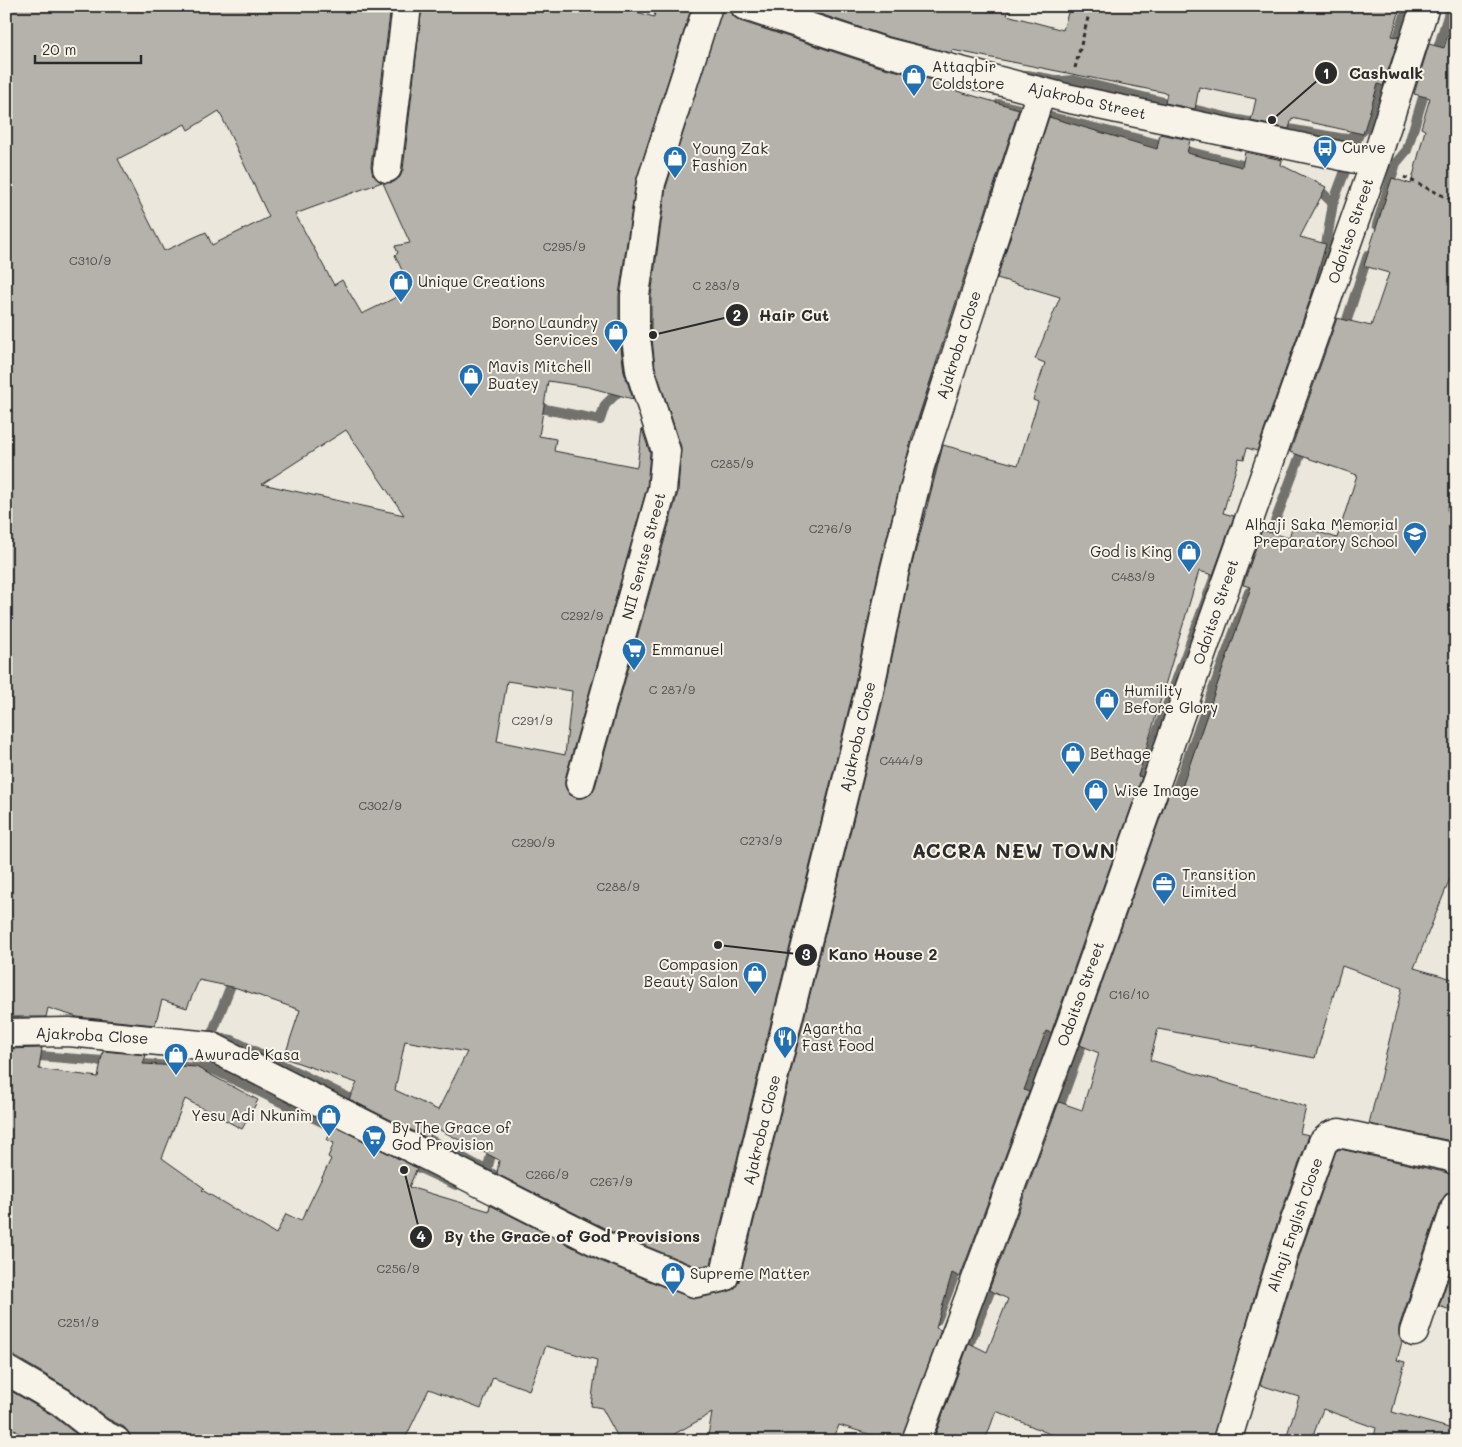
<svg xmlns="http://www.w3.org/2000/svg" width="1462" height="1447" font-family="Mali,sans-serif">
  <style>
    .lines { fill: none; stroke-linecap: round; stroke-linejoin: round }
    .stream { stroke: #72716c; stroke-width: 10 }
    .building { fill: #b5b2ab; stroke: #2b2b2b; fill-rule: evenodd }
    .minor-casing { stroke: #2b2b2b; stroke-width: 31 }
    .path { stroke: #2b2b2b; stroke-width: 3; stroke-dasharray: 4 4; stroke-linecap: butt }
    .minor { stroke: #f7f3e8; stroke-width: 28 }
    .labels { text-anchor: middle; stroke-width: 4; stroke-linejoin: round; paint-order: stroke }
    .number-label { font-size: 12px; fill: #4e4d4b }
    .poi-label { font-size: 15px; fill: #2b2b2b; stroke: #f7f3e8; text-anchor: start }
    .street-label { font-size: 15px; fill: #2b2b2b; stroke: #f7f3e8 }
    .district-label { font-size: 20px; font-weight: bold; letter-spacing: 1px; fill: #2b2b2b; stroke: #f7f3e8 }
    .leader { fill: none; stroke: #2b2b2b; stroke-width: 2 }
    .callout-dot { fill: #2b2b2b; stroke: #f7f3e8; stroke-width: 2 }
    .mark-label { font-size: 15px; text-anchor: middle; font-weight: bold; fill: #fff }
    .callout-label { font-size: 16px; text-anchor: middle; font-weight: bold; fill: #2b2b2b; stroke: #f7f3e8; stroke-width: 4; stroke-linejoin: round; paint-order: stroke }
  </style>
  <rect width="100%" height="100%" fill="#ebe7dd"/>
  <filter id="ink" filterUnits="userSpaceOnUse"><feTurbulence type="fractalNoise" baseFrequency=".02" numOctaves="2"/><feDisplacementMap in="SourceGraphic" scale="10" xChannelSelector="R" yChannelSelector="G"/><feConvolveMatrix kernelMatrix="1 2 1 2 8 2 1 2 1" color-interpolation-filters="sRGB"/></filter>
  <g filter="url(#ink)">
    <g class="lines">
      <path class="stream" d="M 1394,49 L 1408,6
        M 1435,58 L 1451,6
        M 1027,75 L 1061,81 L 1073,80 L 1238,120 L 1345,139 L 1359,134 L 1368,126 L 1386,73
        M 999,104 L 1254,168
        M 1333,203 L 1359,134
        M 1377,225 L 1396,163 L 1407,150 L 1427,84
        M 1001,256 L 1014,229 L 1018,233
        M 1343,332 L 1368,255
        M 1292,359 L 1324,257 L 1333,203 L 1314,185
        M 530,406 L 600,420 L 605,405 L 619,391 L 623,380 L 624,345
        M 919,428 L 934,366
        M 926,497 L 939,451
        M 1267,543 L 1305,442
        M 1136,789 L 1218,568
        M 1172,801 L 1249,592
        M 588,807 L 596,775
        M 800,903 L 818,842
        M 824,930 L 846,853
        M 211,1036 L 235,975
        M 214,1037 L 232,1040 L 361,1104
        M 27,1055 L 115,1062
        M 129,1063 L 212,1069 L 345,1133
        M 1021,1103 L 1052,1021
        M 1056,1116 L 1086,1033
        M 412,1130 L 509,1183
        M 383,1151 L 456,1185
        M 487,1170 L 494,1144
        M 573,1215 L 620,1235
        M 692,1292 C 714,1297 715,1298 731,1282
        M 937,1320 L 959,1264
        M 931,1441 L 995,1279"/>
    </g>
    <path class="building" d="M 6,6 L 391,6 L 371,166 L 373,175 L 382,182 L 295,214 L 334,285 L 342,280 L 362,314 L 411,290 L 395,255 L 398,253 L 395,246 L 410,243 L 383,183 L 394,182 L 400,177 L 403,170 L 422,6 L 616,6 L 654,17 L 656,6 L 692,6 L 636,181 L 619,295 L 619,332 L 624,372 L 633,399 L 588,387 L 548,381 L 539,436 L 556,439 L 554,451 L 637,467 L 642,429 L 650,453 L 647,487 L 565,779 L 565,786 L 569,794 L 576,798 L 583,798 L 591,794 L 595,787 L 678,492 L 681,447 L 655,367 L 651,329 L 651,296 L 666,187 L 723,6 L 730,6 L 733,16 L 740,21 L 877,66 L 944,83 L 943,87 L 1019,109 L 912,437 L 879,569 L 853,692 L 711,1264 L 697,1267 L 612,1232 L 497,1174 L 499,1160 L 434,1127 L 429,1139 L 349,1099 L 357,1083 L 284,1058 L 300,1010 L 237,988 L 199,980 L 187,1008 L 162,1000 L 155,1025 L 77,1017 L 48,1008 L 46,1017 L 6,1017 ZM 219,111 L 269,217 L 212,245 L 206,232 L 164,251 L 118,159 L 185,124 L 188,130 ZM 346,430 L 404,515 L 262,484 ZM 507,681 L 572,691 L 565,755 L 497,741 ZM 405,1041 L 467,1052 L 438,1110 L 395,1090 Z
      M 796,6 L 1010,6 L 1007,15 L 1063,30 L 1070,6 L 1401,6 L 1392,36 L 1399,37 L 1383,86 L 1378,84 L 1363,134 L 1292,118 L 1289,129 L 1251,121 L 1256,99 L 1199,87 L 1195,109 L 1165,103 L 1167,93 L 952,50 L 951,53 L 886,36 Z
      M 1448,34 L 1456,35 L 1456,480 L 1447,510 L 1456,513 L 1456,881 L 1450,879 L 1414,968 L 1456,980 L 1456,1142 L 1369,1124 L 1402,988 L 1342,966 L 1315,1058 L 1158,1029 L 1150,1060 L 1306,1107 L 1300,1133 L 1309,1135 L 1270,1244 L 1212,1441 L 1066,1441 L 996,1411 L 985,1441 L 933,1441 L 969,1343 L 987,1352 L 1008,1299 L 989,1290 L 1059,1102 L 1082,1110 L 1099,1053 L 1080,1045 L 1171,787 L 1181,790 L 1251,587 L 1243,585 L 1262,530 L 1289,538 L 1293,524 L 1337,538 L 1357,475 L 1290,452 L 1337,318 L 1371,326 L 1389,273 L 1364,266 L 1392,178 L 1411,184 L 1425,130 L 1421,128 L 1430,98 L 1414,94 L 1429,44 L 1444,48 Z
      M 1049,117 L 1157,149 L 1160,134 L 1190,140 L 1187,153 L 1242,167 L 1245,152 L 1282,160 L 1281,165 L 1326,187 L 1300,237 L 1326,244 L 1311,297 L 1257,451 L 1247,448 L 1244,459 L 1239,458 L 1223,513 L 1234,516 L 1233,519 L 1213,575 L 1199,571 L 1138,776 L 1142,777 L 1051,1033 L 1046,1031 L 1024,1090 L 1029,1092 L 960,1277 L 952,1273 L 936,1328 L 941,1330 L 901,1441 L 891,1441 L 839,1425 L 833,1441 L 707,1441 L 712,1413 L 662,1441 L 620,1441 L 602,1408 L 591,1406 L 597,1360 L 546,1346 L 529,1390 L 493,1377 L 481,1409 L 429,1389 L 404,1441 L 132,1441 L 129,1433 L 124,1427 L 108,1419 L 71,1390 L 14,1356 L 6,1354 L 6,1049 L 42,1048 L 39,1069 L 98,1077 L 103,1051 L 146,1055 L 143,1064 L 196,1067 L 258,1100 L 242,1129 L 185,1099 L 162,1158 L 204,1188 L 202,1190 L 276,1234 L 286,1214 L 301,1221 L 331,1159 L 328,1157 L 334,1143 L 327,1140 L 334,1126 L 417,1168 L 409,1187 L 489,1211 L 490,1205 L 598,1260 L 689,1297 L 698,1298 L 727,1292 L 735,1288 L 739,1281 L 883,700 L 909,576 L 943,445 L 1018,465 L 1038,402 L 1033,400 L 1045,363 L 1035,359 L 1060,297 L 997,278 Z
      M 1340,1149 L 1444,1172 L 1456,1176 L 1456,1191 L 1446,1194 L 1441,1201 L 1399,1327 L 1399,1336 L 1402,1342 L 1397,1360 L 1405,1362 L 1392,1412 L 1456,1430 L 1456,1441 L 1373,1441 L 1376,1428 L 1323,1409 L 1311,1441 L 1285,1441 L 1299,1397 L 1260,1385 L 1300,1254 L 1336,1151 Z
      M 1456,1256 L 1456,1312 L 1439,1306 Z
      M 6,1388 L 52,1415 L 85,1441 L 31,1441 L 6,1424 Z"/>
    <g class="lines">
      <defs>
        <path id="minor" d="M 745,6 L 882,51 L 1066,98 L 1375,163
          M 387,168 L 407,6
          M 580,783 L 662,490 L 666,451 L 640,370 L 635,330 L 635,295 L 651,183 L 708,6
          M 6,1033 L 69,1032 L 210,1046 L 605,1246 L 695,1283 L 724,1277 L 868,696 L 894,573 L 920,466 L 1041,92
          M 1414,1332 L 1456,1206
          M 6,1370 L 61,1402 L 99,1432 L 116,1441
          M 916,1441 L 1072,1021 L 1375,163 L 1425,6
          M 1227,1441 L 1285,1249 L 1323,1142 L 1330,1136 L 1339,1133 L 1451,1157 L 1456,1161"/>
      </defs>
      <use href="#minor" class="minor-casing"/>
      <path class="path" d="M 1075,68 L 1091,6
        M 1404,177 L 1456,202"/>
      <use href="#minor" class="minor"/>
    </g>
  </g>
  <defs>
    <symbol id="shop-pin" viewBox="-11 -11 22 30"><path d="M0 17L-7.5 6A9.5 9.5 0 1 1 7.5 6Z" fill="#1f6fb2" stroke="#f7f3e8"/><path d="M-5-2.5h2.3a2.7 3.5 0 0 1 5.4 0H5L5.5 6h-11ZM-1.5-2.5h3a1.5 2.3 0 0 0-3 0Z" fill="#fff"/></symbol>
    <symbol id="bus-pin" viewBox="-11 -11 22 30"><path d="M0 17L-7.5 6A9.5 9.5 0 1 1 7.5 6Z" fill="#1f6fb2" stroke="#f7f3e8"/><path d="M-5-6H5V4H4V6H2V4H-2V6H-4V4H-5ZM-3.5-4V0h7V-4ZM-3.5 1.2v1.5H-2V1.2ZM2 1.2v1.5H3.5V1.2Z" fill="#fff"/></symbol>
    <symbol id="school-pin" viewBox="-11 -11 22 30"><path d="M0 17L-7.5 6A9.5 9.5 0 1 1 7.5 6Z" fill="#1f6fb2" stroke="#f7f3e8"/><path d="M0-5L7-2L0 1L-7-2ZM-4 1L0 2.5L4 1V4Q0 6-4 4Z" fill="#fff"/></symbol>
    <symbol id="supermarket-pin" viewBox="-11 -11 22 30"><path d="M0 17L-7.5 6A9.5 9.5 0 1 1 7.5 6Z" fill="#1f6fb2" stroke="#f7f3e8"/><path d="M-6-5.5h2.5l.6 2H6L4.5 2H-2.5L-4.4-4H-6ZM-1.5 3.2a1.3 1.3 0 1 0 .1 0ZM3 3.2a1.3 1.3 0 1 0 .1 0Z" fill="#fff"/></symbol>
    <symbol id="office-pin" viewBox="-11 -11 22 30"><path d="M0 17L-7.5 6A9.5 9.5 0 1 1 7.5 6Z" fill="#1f6fb2" stroke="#f7f3e8"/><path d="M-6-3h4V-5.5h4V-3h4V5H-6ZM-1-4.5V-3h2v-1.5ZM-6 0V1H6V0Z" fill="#fff"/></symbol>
    <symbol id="restaurant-pin" viewBox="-11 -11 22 30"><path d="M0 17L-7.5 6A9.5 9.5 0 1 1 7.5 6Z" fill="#1f6fb2" stroke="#f7f3e8"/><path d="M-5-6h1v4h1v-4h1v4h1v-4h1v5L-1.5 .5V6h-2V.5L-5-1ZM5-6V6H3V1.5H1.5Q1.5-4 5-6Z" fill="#fff"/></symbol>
  </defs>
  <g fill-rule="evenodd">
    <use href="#shop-pin" x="900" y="62" width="28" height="38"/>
    <use href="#bus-pin" x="1311" y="134" width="28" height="38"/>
    <use href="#shop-pin" x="661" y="144" width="28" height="38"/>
    <use href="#shop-pin" x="387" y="268" width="28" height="38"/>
    <use href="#shop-pin" x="602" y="318" width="28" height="38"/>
    <use href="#shop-pin" x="457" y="362" width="28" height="38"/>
    <use href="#school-pin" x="1401" y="520" width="28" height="38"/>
    <use href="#shop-pin" x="1175" y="538" width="28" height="38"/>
    <use href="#supermarket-pin" x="620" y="636" width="28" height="38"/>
    <use href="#shop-pin" x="1093" y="686" width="28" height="38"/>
    <use href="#shop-pin" x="1059" y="740" width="28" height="38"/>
    <use href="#shop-pin" x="1082" y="777" width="28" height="38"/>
    <use href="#office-pin" x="1150" y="870" width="28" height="38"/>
    <use href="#shop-pin" x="741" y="960" width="28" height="38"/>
    <use href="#restaurant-pin" x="771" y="1024" width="28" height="38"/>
    <use href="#shop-pin" x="162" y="1041" width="28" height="38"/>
    <use href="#shop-pin" x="315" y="1102" width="28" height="38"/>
    <use href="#supermarket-pin" x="360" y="1123" width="28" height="38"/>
    <use href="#shop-pin" x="659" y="1260" width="28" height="38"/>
  </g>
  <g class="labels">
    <g class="number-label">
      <text x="564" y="251">C295/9</text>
      <text x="90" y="265">C310/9</text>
      <text x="716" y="290">C 283/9</text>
      <text x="732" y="468">C285/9</text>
      <text x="830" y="533">C276/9</text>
      <text x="1133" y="581">C483/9</text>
      <text x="582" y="620">C292/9</text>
      <text x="672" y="694">C 287/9</text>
      <text x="532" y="725">C291/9</text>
      <text x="901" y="765">C444/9</text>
      <text x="380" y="810">C302/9</text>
      <text x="761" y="845">C273/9</text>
      <text x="533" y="847">C290/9</text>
      <text x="618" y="891">C288/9</text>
      <text x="1129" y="999">C16/10</text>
      <text x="547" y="1179">C266/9</text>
      <text x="611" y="1186">C267/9</text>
      <text x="398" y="1273">C256/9</text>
      <text x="78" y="1327">C251/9</text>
    </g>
    <g class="poi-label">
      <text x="932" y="72">Attaqbir<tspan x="932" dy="17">Coldstore</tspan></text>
      <text x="1342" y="153">Curve</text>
      <text x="692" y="154">Young Zak<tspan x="692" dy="17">Fashion</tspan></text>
      <text x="418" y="287">Unique Creations</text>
      <text x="598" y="328" text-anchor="end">Borno Laundry<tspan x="598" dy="17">Services</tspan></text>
      <text x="488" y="372">Mavis Mitchell<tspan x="488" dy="17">Buatey</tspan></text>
      <text x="1398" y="530" text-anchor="end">Alhaji Saka Memorial<tspan x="1398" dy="17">Preparatory School</tspan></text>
      <text x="1172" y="557" text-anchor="end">God is King</text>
      <text x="652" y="655">Emmanuel</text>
      <text x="1124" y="696">Humility<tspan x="1124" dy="17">Before Glory</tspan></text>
      <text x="1090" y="759">Bethage</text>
      <text x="1114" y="796">Wise Image</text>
      <text x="1182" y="880">Transition<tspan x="1182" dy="17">Limited</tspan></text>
      <text x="738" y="970" text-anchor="end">Compasion<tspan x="738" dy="17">Beauty Salon</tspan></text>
      <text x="802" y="1034">Agartha<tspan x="802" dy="17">Fast Food</tspan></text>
      <text x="194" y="1060">Awurade Kasa</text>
      <text x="312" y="1121" text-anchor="end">Yesu Adi Nkunim</text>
      <text x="392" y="1133">By The Grace of<tspan x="392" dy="17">God Provision</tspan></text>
      <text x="690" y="1279">Supreme Matter</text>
    </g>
    <g class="street-label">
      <text transform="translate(1087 101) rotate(13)" y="5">Ajakroba Street</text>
      <text transform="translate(1351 231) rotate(-71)" y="5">Odoitso Street</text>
      <text transform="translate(959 345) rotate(-72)" y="5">Ajakroba Close</text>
      <text transform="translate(644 556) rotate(-75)" y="5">NII Sentse Street</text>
      <text transform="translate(1216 612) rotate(-71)" y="5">Odoitso Street</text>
      <text transform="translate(858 737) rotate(-77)" y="5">Ajakroba Close</text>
      <text transform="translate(1081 994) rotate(-70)" y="5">Odoitso Street</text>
      <text transform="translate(92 1036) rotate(3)" y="5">Ajakroba Close</text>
      <text transform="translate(762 1130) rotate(-76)" y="5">Ajakroba Close</text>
      <text transform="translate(1295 1225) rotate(-71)" y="5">Alhaji English Close</text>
    </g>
    <g class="district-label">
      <text x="1014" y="858">ACCRA NEW TOWN</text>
    </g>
  </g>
  <path class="leader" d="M1272 120L1326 73M653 335L737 315M718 945L806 955M404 1170L421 1237"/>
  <g class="callout-dot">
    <circle cx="1272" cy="120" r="5"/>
    <circle cx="653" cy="335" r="5"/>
    <circle cx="718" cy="945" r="5"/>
    <circle cx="404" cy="1170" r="5"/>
    <circle cx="1326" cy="73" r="12"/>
    <circle cx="737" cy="315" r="12"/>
    <circle cx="806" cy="955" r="12"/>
    <circle cx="421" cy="1237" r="12"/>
  </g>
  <g class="mark-label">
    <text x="1326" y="79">1</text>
    <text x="737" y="321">2</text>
    <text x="806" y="960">3</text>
    <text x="421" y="1242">4</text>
  </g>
  <g class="callout-label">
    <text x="1386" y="79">Cashwalk</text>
    <text x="794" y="321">Hair Cut</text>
    <text x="883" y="960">Kano House 2</text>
    <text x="572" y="1242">By the Grace of God Provisions</text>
  </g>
  <rect width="1462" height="1447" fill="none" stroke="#f7f3e8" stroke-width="25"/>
  <rect x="12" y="12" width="1437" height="1422" fill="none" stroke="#2b2b2b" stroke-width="2" filter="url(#ink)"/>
  <path d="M35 55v8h106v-8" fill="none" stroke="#2b2b2b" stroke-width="2.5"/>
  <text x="42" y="55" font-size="15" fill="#2b2b2b" stroke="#f7f3e8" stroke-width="4" paint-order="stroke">20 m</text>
</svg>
